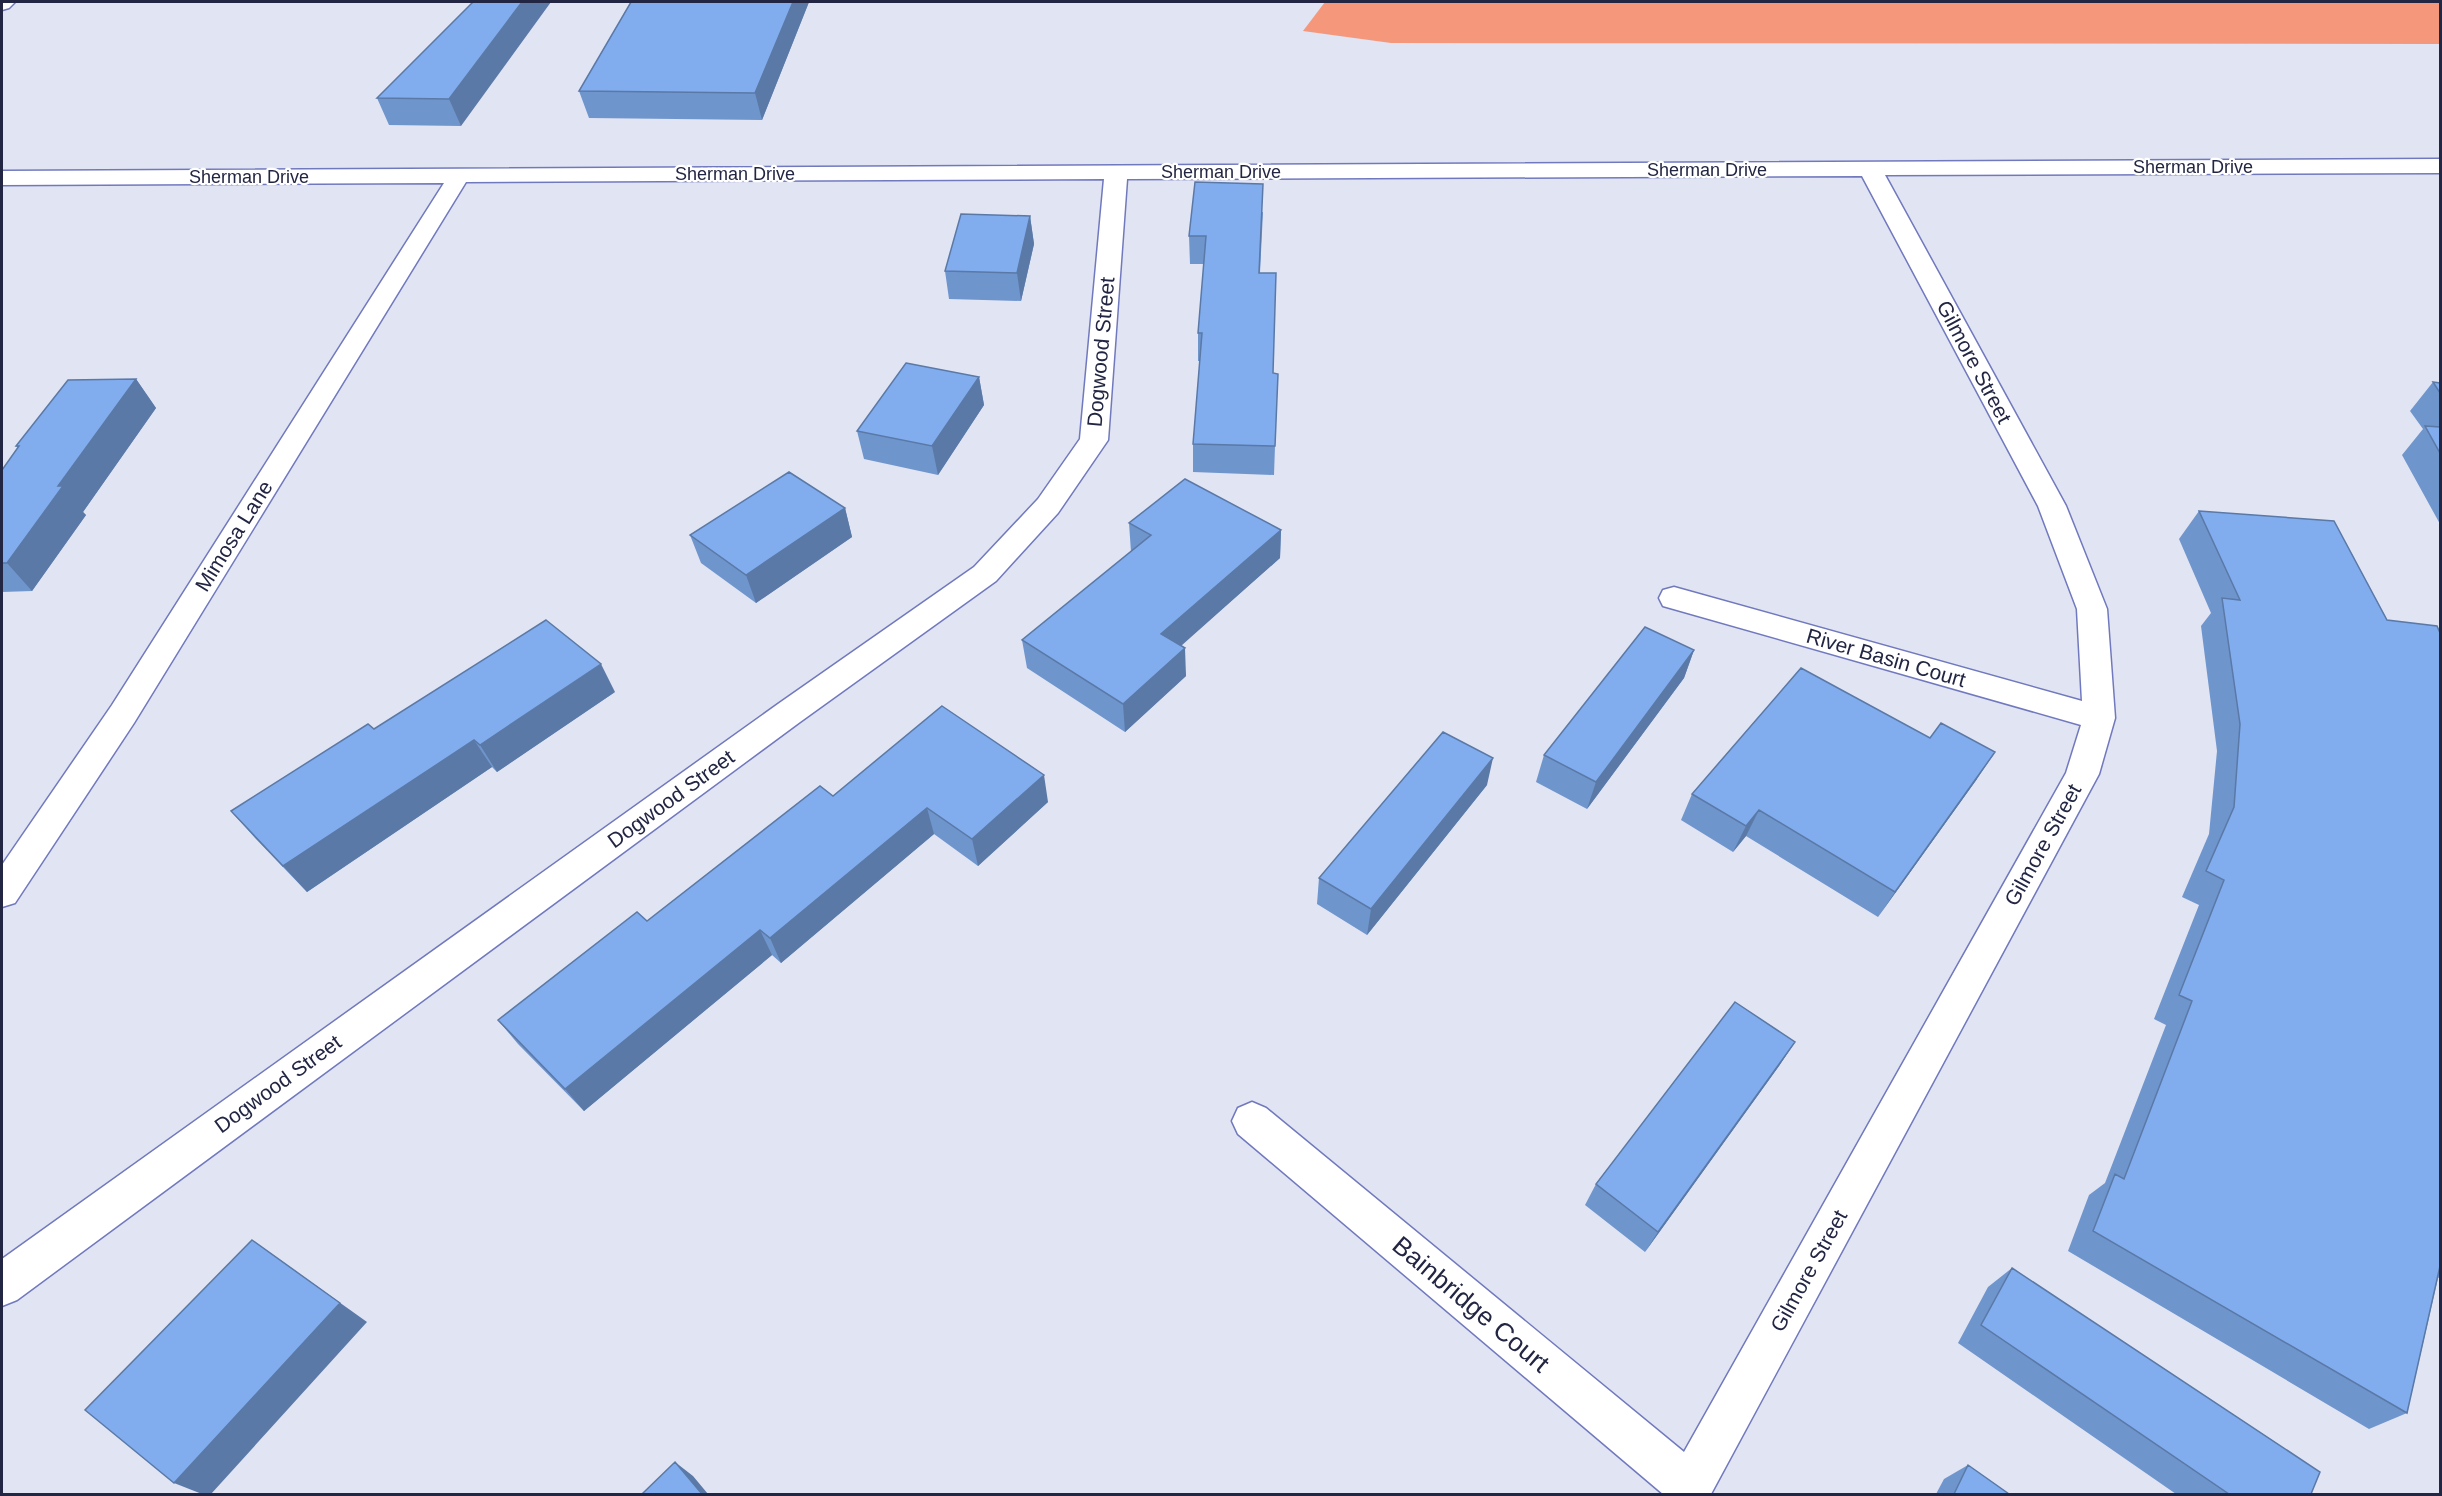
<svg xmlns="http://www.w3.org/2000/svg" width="2442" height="1496" font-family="Helvetica,sans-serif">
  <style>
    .forest { fill: #f4977a }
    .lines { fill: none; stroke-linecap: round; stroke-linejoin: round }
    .minor-casing { stroke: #7179be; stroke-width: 3 }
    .minor { fill: #fff; fill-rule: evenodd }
    .wall { fill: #6f95cd }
    .shaded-wall { fill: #5a79a7 }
    .building { fill: #81adee; stroke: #5a79a7; stroke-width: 1.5 }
    .labels { text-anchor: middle; stroke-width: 4.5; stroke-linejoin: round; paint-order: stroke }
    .far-street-label { font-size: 18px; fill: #232643; stroke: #fff }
    .street-label { font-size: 21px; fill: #232643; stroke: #fff }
    .near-street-label { font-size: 26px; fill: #232643; stroke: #fff }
  </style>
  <rect width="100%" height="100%" fill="#e1e4f3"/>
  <path class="forest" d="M 1325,2 L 2440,2 L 2440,44 L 1391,43 L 1303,31 Z"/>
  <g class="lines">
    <defs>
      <path id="minor" d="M 2,2 L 15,2 L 9,8 L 2,10 Z
        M 2440,159 L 2440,173 L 1885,175 L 2066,506 L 2107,609 L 2115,718 L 2099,774 L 1711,1494 L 1663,1494 L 1238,1134 L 1232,1121 L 1238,1108 L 1252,1102 L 1266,1108 L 1684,1452 L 2066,773 L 2081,725 L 1663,606 L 1659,598 L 1663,590 L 1674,587 L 2082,701 L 2077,609 L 2038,506 L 1862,176 L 1127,179 L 1108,440 L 1058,513 L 996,581 L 800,722 L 17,1300 L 2,1306 L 2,1259 L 778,704 L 974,567 L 1038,499 L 1080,439 L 1104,179 L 466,182 L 134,723 L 15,903 L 2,907 L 2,865 L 112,705 L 444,183 L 2,185 L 2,171 Z"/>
    </defs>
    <use href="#minor" class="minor-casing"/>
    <use href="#minor" class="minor"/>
  </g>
  <path class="wall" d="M 473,2 L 461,126 L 389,125 L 377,98 Z
    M 631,2 L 809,2 L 762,120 L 589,118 L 579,91 Z
    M 1263,212 L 1260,273 L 1273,373 L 1275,446 L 1274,475 L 1193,472 L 1193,444 L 1200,361 L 1198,361 L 1198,333 L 1204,264 L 1190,264 L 1189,236 Z
    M 1030,216 L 1034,244 L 1021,301 L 949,299 L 945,271 Z
    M 979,377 L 984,405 L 938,475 L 864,459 L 857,431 Z
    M 136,379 L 156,408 L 83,512 L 86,515 L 32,591 L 2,592 L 2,470 L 18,448 L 16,446 Z
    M 2433,382 L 2440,383 L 2440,524 L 2402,455 L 2423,429 L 2410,411 Z
    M 845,508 L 852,537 L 756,603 L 701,563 L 690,535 Z
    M 2199,511 L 2387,620 L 2440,633 L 2440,1277 L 2438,1278 L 2407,1413 L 2369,1429 L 2068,1251 L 2089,1195 L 2105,1183 L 2166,1025 L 2154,1019 L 2199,905 L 2182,897 L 2209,834 L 2217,751 L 2201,626 L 2211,613 L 2179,539 Z
    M 1129,523 L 1281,530 L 1280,558 L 1181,645 L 1186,676 L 1125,732 L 1027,668 L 1022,640 L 1131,552 Z
    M 1694,650 L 1684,678 L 1587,809 L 1536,782 L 1544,755 Z
    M 615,692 L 497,772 L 492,767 L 307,892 L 255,838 L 231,811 Z
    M 1977,779 L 1878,917 L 1746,836 L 1733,852 L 1681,820 L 1692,794 Z
    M 1487,785 L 1367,935 L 1317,904 L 1319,878 Z
    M 833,796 L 1048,802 L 978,866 L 934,834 L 781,963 L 772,955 L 584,1111 L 518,1044 L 498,1020 L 647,921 Z
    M 1795,1042 L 1779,1066 L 1645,1252 L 1585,1205 L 1596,1184 Z
    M 2012,1268 L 2311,1494 L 2176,1494 L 1958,1343 L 1988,1287 Z
    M 1968,1465 L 2009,1494 L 1936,1494 L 1944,1479 Z"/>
  <path class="shaded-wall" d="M 522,2 L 551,2 L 461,126 L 449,99 Z
    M 793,2 L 809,2 L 762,120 L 755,93 Z
    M 1030,216 L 1034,244 L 1021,301 L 1017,273 Z
    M 979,377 L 984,405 L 938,475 L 932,446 Z
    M 136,379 L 156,408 L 83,512 L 86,515 L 32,591 L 7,563 L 58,486 Z
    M 845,508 L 852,537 L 756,603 L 746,575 Z
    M 1281,530 L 1280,558 L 1163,662 L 1161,634 Z
    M 1185,648 L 1186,676 L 1125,732 L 1123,704 Z
    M 1694,650 L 1684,678 L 1587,809 L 1596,782 Z
    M 601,664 L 615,692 L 497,772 L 480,745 Z
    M 474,740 L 492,767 L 307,892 L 283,866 Z
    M 1995,752 L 1977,779 L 1878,917 L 1895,892 Z
    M 1493,758 L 1487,785 L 1367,935 L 1371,909 Z
    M 1044,775 L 1048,802 L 978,866 L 972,839 Z
    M 927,808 L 934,834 L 781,963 L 770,938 Z
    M 1759,810 L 1746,836 L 1733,852 L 1746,826 Z
    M 760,930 L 772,955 L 584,1111 L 565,1089 Z
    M 1795,1042 L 1779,1066 L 1645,1252 L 1658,1232 Z
    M 252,1240 L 367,1322 L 211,1494 L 202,1494 L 174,1483 Z
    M 675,1462 L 693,1476 L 708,1494 L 702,1494 Z"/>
  <path class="building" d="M 473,2 L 522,2 L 449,99 L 377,98 Z
    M 631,2 L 793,2 L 755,93 L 579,91 Z
    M 1195,182 L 1263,184 L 1259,273 L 1276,273 L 1273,373 L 1278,374 L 1275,446 L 1193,444 L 1202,333 L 1198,333 L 1206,236 L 1189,236 Z
    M 961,214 L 1030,216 L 1017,273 L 945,271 Z
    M 906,363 L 979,377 L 932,446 L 857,431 Z
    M 136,379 L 58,486 L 63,486 L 7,563 L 2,563 L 2,470 L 19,446 L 16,446 L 68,380 Z
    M 2433,382 L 2440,383 L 2440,393 Z
    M 2425,426 L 2440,427 L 2440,453 Z
    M 789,472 L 845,508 L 746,575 L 690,535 Z
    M 1185,479 L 1281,530 L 1161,634 L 1185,648 L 1123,704 L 1022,640 L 1151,535 L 1129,523 Z
    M 2199,511 L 2334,521 L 2387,620 L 2437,626 L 2440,633 L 2440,1266 L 2407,1413 L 2093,1231 L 2115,1174 L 2124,1179 L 2192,1001 L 2179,995 L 2224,880 L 2206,871 L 2234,807 L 2240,724 L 2222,598 L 2240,600 Z
    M 546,620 L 601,664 L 480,745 L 474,740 L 283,866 L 231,811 L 368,724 L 374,729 Z
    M 1645,627 L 1694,650 L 1596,782 L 1544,755 Z
    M 1801,668 L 1930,738 L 1941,723 L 1995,752 L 1895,892 L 1759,810 L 1746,826 L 1692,794 Z
    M 942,706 L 1044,775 L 972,839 L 927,808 L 770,938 L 760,930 L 565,1089 L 498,1020 L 637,912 L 647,921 L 820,786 L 833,796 Z
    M 1443,732 L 1493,758 L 1371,909 L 1319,878 Z
    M 1735,1002 L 1795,1042 L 1658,1232 L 1596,1184 Z
    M 252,1240 L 340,1303 L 174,1483 L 85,1410 Z
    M 2012,1268 L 2320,1472 L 2311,1494 L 2229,1494 L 1981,1325 Z
    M 675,1462 L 702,1494 L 642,1494 Z
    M 1968,1465 L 2009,1494 L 1954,1494 Z"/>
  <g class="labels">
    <g class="far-street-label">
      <text x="2193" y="173">Sherman Drive</text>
      <text x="1707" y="176">Sherman Drive</text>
      <text x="1221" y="178">Sherman Drive</text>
      <text x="735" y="180">Sherman Drive</text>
      <text x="249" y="183">Sherman Drive</text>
    </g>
    <g class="street-label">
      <text transform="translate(1101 352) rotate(-85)" y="7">Dogwood Street</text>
      <text transform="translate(1974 362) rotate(62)" y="7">Gilmore Street</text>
      <text transform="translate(234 536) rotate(-58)" y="7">Mimosa Lane</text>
      <text transform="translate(1886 658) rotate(16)" y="7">River Basin Court</text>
      <text transform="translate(671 799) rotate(-36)" y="7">Dogwood Street</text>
      <text transform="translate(2043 845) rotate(-61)" y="7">Gilmore Street</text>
      <text transform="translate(278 1084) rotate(-36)" y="7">Dogwood Street</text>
      <text transform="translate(1809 1271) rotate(-61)" y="7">Gilmore Street</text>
    </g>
    <g class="near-street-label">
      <text transform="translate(1471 1304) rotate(40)" y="9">Bainbridge Court</text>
    </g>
  </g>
  <rect width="2442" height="1496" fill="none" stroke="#232643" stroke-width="6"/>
</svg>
